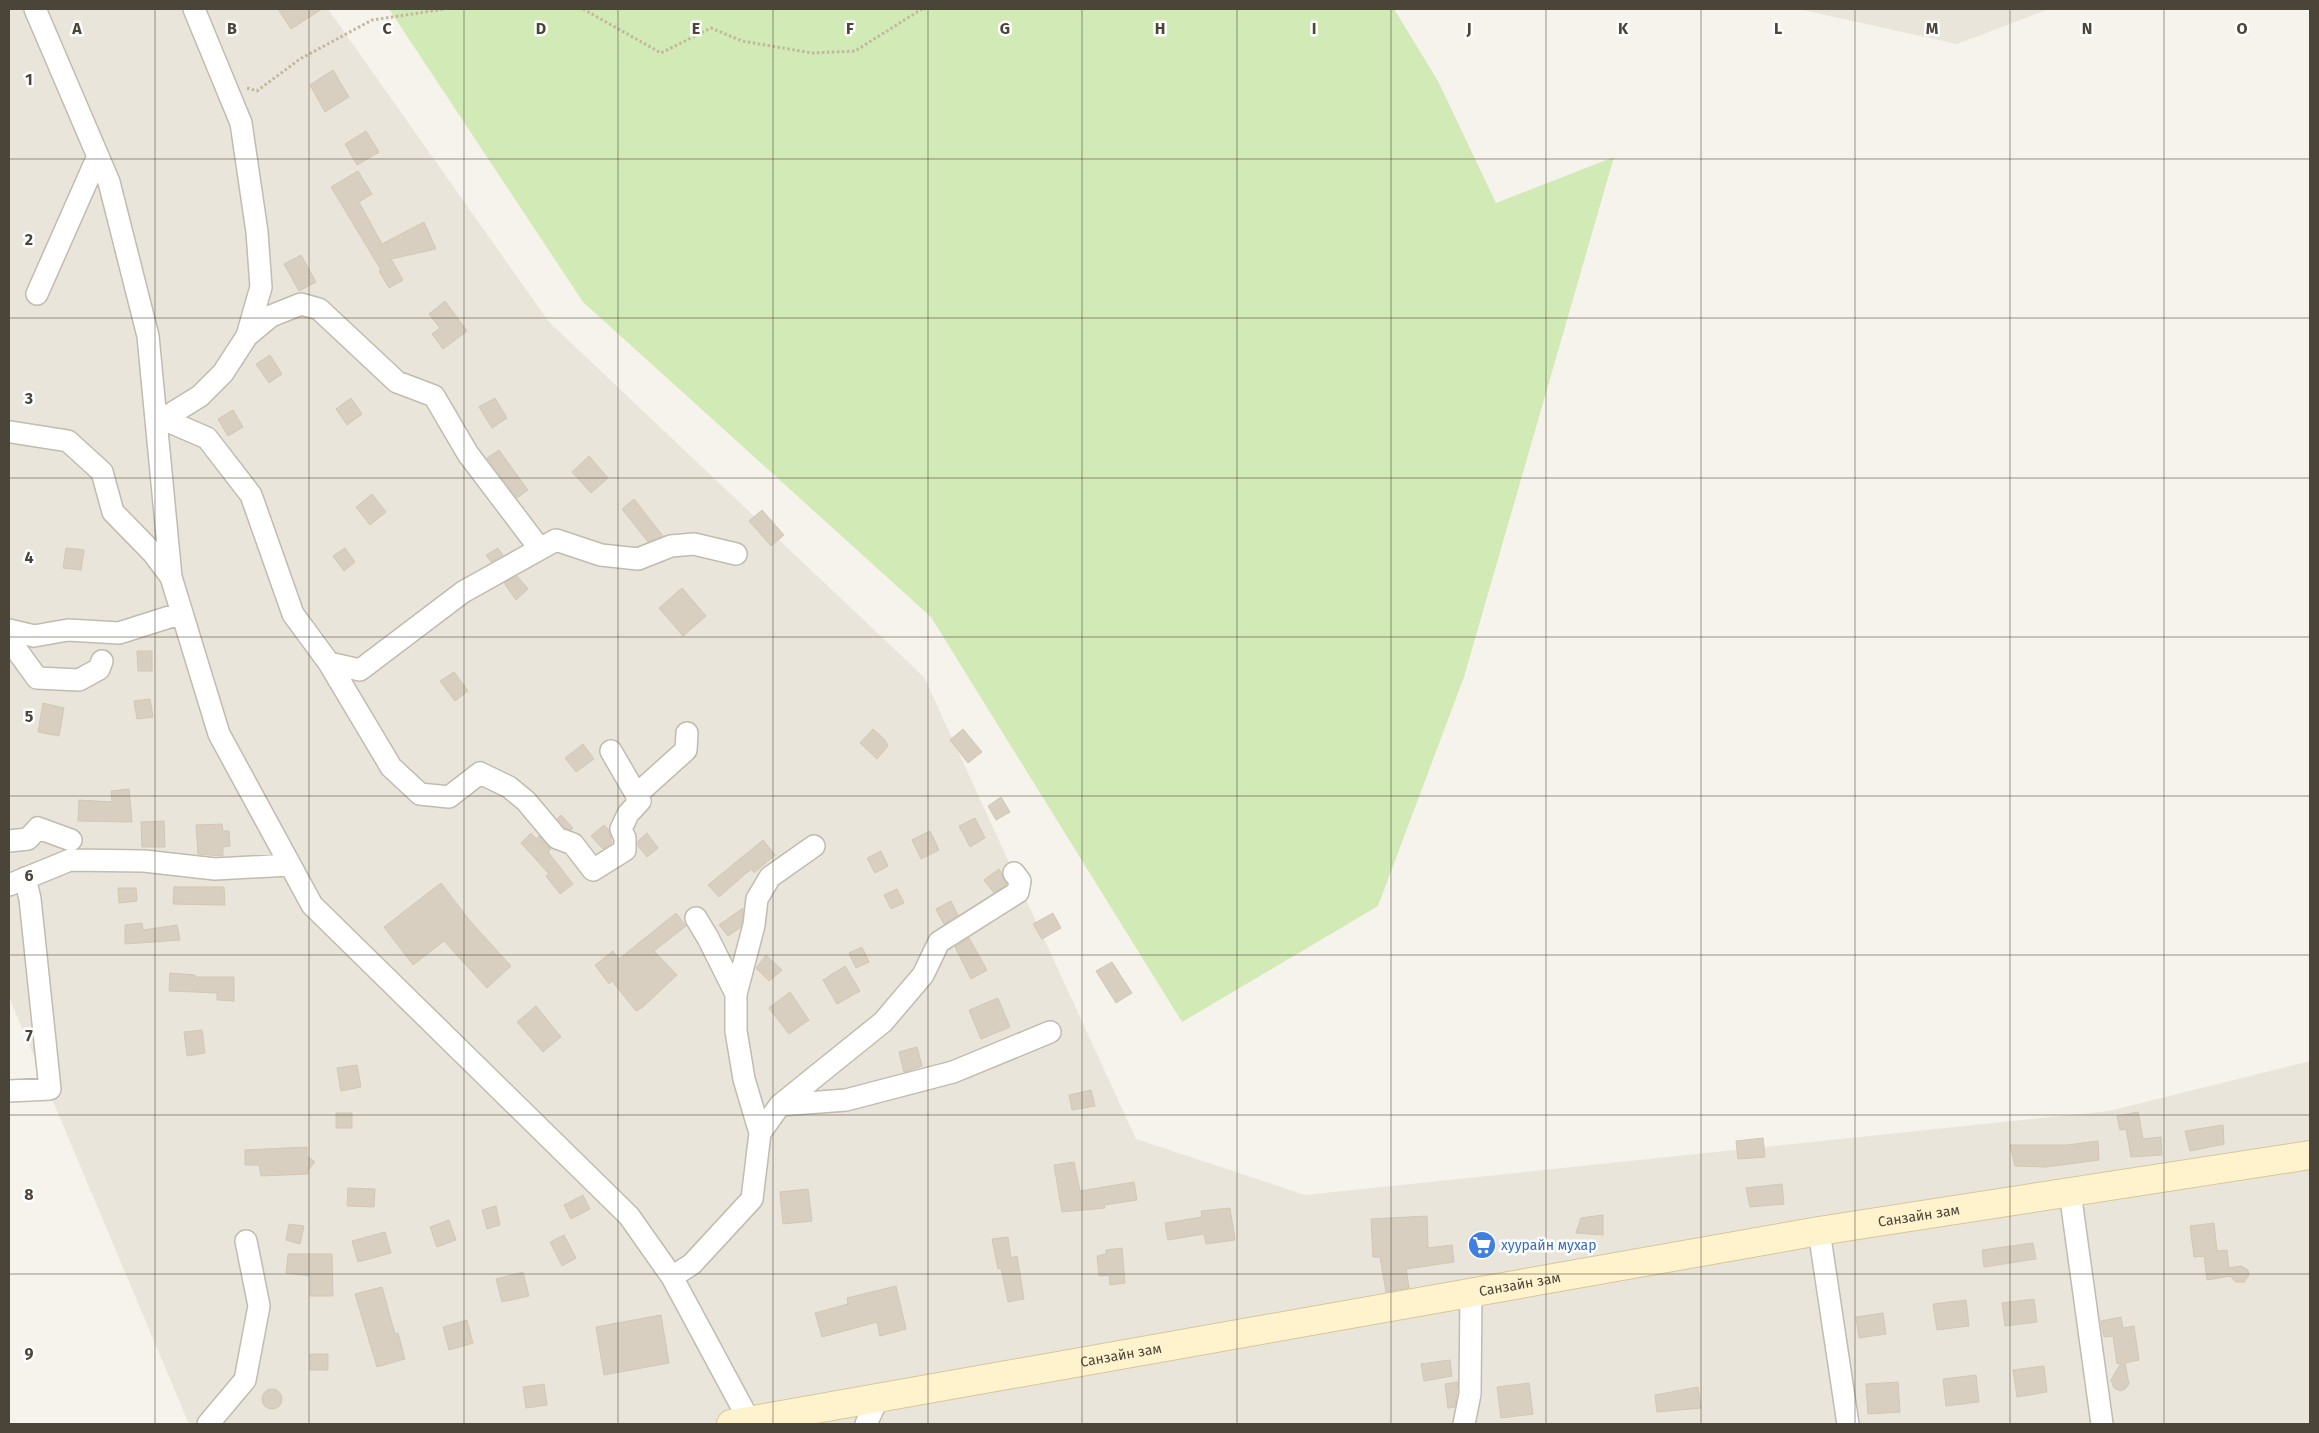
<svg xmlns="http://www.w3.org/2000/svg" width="2319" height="1433" font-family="'Fira Sans',sans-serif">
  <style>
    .residential { fill: #eae5da }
    .green { fill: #d2eab5 }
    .building { fill: #d8cfc1; stroke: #d3c7b4 }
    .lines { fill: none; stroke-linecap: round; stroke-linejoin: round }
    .minor-casing { stroke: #c2bbae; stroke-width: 24 }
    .secondary-casing { stroke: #d6c79b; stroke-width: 30 }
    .path { stroke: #c4b79f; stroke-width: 3; stroke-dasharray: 2.5 2.5; stroke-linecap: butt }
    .minor { stroke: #fff; stroke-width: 21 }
    .secondary { stroke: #fff3cd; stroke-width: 28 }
    .grid { fill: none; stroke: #4b4439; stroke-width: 1; stroke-opacity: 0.55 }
    .labels { text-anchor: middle; stroke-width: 5; stroke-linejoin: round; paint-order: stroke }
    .street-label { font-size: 14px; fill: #4b4439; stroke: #fff }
    .shop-label { font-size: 14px; fill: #366cbe; stroke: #fff; text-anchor: start }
    .grid-label { font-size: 16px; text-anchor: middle; font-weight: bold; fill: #4b4439; stroke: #fff; stroke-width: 5; stroke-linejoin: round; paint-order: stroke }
  </style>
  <rect width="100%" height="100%" fill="#f6f3ec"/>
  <path class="residential" d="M 9,9 L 328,9 L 549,322 L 924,677 L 1136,1139 L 1305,1195 L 2109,1111 L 2310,1061 L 2310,1424 L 189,1424 L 9,997 Z
    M 1798,9 L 2049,9 L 1957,44 Z"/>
  <path class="green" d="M 389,9 L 1394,9 L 1438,81 L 1496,203 L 1614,157 L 1464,677 L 1378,906 L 1182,1022 L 931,617 L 583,302 Z"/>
  <path class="building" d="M 278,9 L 322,9 L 291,29 Z
    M 333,70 L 349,97 L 325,112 L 310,85 Z
    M 366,131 L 379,152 L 357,165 L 345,144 Z
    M 358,171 L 372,194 L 359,202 L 382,244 L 424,222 L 436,249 L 391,259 L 403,280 L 389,288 L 379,271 L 381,270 L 331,187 Z
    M 301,255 L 316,282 L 299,291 L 284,264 Z
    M 445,301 L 467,331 L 443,349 L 432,334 L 440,328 L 429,314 Z
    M 270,355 L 282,374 L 269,383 L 256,364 Z
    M 351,398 L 362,414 L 347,425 L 336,409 Z
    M 495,398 L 507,418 L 492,428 L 479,407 Z
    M 233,410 L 243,427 L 228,436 L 218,419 Z
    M 499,450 L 528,490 L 517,498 L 487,458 Z
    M 589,456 L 608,478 L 591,493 L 572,472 Z
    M 372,494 L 386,512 L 370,525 L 356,507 Z
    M 634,499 L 663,536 L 648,542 L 622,509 Z
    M 762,510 L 784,535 L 771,546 L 749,521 Z
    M 66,548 L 84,550 L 81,570 L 63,568 Z
    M 345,548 L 355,562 L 344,571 L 333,556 Z
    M 498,548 L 503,555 L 491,562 L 486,555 Z
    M 517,576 L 528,589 L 516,600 L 504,583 Z
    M 682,588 L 706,616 L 683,636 L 659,608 Z
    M 137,651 L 152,651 L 152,671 L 138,671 Z
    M 454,672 L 468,691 L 455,701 L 440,681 Z
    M 150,699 L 153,717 L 137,719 L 134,701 Z
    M 43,703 L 64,708 L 59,736 L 38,732 Z
    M 873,729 L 885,740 L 888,746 L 877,759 L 860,743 Z
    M 963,729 L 982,752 L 968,763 L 950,740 Z
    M 583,744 L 594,759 L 576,772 L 565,758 Z
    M 129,789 L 132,822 L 78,821 L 79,800 L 112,802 L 111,791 Z
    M 1001,797 L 1010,812 L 996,820 L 988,806 Z
    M 561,815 L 573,828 L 571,830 L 564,827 L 557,819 Z
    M 975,818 L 985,838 L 970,847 L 959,826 Z
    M 164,821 L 165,847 L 142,847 L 141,822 Z
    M 222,824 L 223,831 L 229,831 L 230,846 L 223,847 L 223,856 L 198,854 L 196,825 Z
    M 604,825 L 609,830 L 612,843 L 603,849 L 591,836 Z
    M 930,831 L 939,850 L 921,859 L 912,840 Z
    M 531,833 L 536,839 L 539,836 L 551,849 L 548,852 L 573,884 L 560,894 L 546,876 L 549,874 L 521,843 Z
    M 647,833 L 658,848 L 647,857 L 638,846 L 638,841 Z
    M 763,840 L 775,855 L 754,873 L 752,869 L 744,875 L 719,897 L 708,885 Z
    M 881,851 L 888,866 L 875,873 L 867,858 Z
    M 999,869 L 1007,884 L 994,893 L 984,880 Z
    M 441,883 L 470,921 L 511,966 L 487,988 L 444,941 L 413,965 L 384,927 Z
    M 174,887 L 224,887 L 225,905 L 173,904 Z
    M 118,888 L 136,888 L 137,901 L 119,903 Z
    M 897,889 L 904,903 L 891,909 L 884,895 Z
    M 951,901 L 958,915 L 944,924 L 936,909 Z
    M 743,908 L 741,927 L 728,936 L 719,925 Z
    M 676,913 L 686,926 L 654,951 L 677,975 L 643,1007 L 636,1011 L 612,981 L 609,984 L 595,965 L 613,951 L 619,959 Z
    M 1053,913 L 1061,928 L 1042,939 L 1033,924 Z
    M 142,923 L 143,930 L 177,925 L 180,940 L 125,944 L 125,925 Z
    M 969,938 L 987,970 L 971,979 L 955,947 Z
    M 862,947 L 869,962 L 856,968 L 849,953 Z
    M 766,955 L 782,970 L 769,981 L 756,968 Z
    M 1112,962 L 1132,993 L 1116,1003 L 1096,971 Z
    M 845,966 L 860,991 L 837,1004 L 823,980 Z
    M 170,973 L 195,975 L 195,977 L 234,977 L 234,1001 L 217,1000 L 217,993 L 169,991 Z
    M 790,992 L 809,1020 L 789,1034 L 769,1008 Z
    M 998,998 L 1010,1027 L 981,1039 L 969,1010 Z
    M 536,1006 L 561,1037 L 543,1052 L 517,1022 Z
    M 202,1030 L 205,1053 L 187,1056 L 184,1032 Z
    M 917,1047 L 922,1066 L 904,1072 L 899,1052 Z
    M 357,1065 L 361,1087 L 341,1091 L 337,1068 Z
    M 1091,1090 L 1095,1106 L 1072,1110 L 1069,1095 Z
    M 2138,1112 L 2143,1139 L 2161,1137 L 2162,1155 L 2131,1157 L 2126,1129 L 2120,1130 L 2117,1116 Z
    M 336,1113 L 352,1113 L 352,1128 L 336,1128 Z
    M 2223,1125 L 2224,1144 L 2190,1151 L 2185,1131 Z
    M 1763,1138 L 1765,1157 L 1738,1159 L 1736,1141 Z
    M 2098,1141 L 2099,1160 L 2046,1167 L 2015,1166 L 2010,1145 L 2067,1145 Z
    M 307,1147 L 307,1156 L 315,1162 L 308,1170 L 308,1174 L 261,1176 L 259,1165 L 245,1165 L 245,1150 Z
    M 1074,1162 L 1080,1191 L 1134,1182 L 1137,1200 L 1104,1205 L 1105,1208 L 1062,1212 L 1054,1165 Z
    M 1782,1184 L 1784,1204 L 1750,1207 L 1746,1188 Z
    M 348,1188 L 375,1189 L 374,1207 L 347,1206 Z
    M 808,1189 L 812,1221 L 783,1224 L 780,1192 Z
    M 583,1195 L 590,1209 L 571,1219 L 564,1205 Z
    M 496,1206 L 500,1225 L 487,1229 L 482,1210 Z
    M 1230,1208 L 1235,1240 L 1206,1244 L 1204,1234 L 1168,1240 L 1165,1223 L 1202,1217 L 1201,1211 Z
    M 1603,1215 L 1603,1235 L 1576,1233 L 1581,1218 Z
    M 1427,1216 L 1428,1248 L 1452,1245 L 1454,1262 L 1406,1269 L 1409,1288 L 1386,1292 L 1380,1257 L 1373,1257 L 1371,1219 Z
    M 449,1220 L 456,1240 L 437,1247 L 430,1227 Z
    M 2214,1223 L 2217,1251 L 2227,1250 L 2229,1268 L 2241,1266 L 2248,1270 L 2249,1275 L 2244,1282 L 2236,1282 L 2230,1276 L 2207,1280 L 2204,1256 L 2194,1257 L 2190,1226 Z
    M 289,1224 L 304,1226 L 300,1244 L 286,1240 Z
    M 385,1232 L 391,1253 L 358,1262 L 352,1241 Z
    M 564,1235 L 576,1258 L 562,1266 L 550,1242 Z
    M 1008,1237 L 1011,1258 L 1017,1256 L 1024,1299 L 1008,1302 L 1001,1268 L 998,1269 L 992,1239 Z
    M 2033,1243 L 2036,1259 L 1984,1267 L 1982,1250 Z
    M 1122,1248 L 1125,1283 L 1110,1285 L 1109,1275 L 1099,1276 L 1097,1256 L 1106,1254 L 1106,1250 Z
    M 288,1254 L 332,1254 L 333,1296 L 310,1296 L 310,1276 L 286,1273 Z
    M 523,1272 L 529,1296 L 502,1302 L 496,1279 Z
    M 896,1286 L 906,1329 L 880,1336 L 877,1322 L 822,1337 L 815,1313 L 848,1304 L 847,1298 Z
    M 382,1287 L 395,1334 L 398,1333 L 405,1359 L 377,1367 L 355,1294 Z
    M 2034,1299 L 2037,1322 L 2005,1326 L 2002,1303 Z
    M 1966,1300 L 1969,1326 L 1937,1330 L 1933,1304 Z
    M 1883,1313 L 1886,1334 L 1859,1338 L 1856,1317 Z
    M 661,1315 L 669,1363 L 604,1375 L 596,1327 Z
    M 2121,1317 L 2123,1328 L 2134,1326 L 2139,1360 L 2125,1363 L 2129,1384 L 2125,1389 L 2120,1391 L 2114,1388 L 2111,1380 L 2121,1363 L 2117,1364 L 2113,1336 L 2104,1337 L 2101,1321 Z
    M 467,1320 L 473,1343 L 449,1350 L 443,1327 Z
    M 310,1354 L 328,1354 L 328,1370 L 310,1370 Z
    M 1450,1360 L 1452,1376 L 1424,1381 L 1421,1364 Z
    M 2044,1366 L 2047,1392 L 2017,1397 L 2013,1370 Z
    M 1976,1375 L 1979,1402 L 1946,1406 L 1943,1379 Z
    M 1458,1382 L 1455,1407 L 1448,1408 L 1445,1384 Z
    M 1898,1382 L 1900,1412 L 1868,1414 L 1866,1384 Z
    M 1529,1383 L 1533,1414 L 1501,1418 L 1497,1387 Z
    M 544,1384 L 547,1405 L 526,1408 L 523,1387 Z
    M 1698,1387 L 1701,1408 L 1657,1412 L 1655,1395 Z
    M262 1399a10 10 0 1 1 20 0a10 10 0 1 1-20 0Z"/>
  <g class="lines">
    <defs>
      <path id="minor" d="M 35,9 L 109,182 L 148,336 L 171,577 L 219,734 L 312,905 L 629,1216 L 672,1277 L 750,1422
        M 194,9 L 241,123 L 257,232 L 261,287 L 247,336
        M 37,294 L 98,156
        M 156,416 L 207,438 L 251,495 L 293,614 L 329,663 L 360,670 L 463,592 L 556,540 L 601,555 L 638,559 L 671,546 L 694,544 L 736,554
        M 163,419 L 200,396 L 223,373 L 247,336 L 271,316 L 301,304 L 319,309 L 397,382 L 434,396 L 468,454 L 540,549
        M 11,432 L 68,441 L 102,472 L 113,512 L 153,553 L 171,577
        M 9,630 L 34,636 L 68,630 L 119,633 L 182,613
        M 16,649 L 37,678 L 79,680 L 99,669 L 102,661
        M 329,663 L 391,767 L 420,794 L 449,797 L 480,773 L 509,787 L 526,801 L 557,838 L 573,844 L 593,870 L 625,850 L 625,838 L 621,829 L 628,814 L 640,801 L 611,751
        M 636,795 L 686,750 L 687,733
        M 9,841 L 28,839 L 38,828 L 71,840
        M 9,885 L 70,860 L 144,861 L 215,869 L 290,865
        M 696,918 L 708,938 L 736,994
        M 9,1091 L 50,1089 L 30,899 L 25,878
        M 780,1105 L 846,1100 L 953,1072 L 1050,1032
        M 760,1133 L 744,1079 L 736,1031 L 736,994 L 754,925 L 757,899 L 770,877 L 814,846
        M 2070,1192 L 2102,1424
        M 1819,1231 L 1848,1424
        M 672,1277 L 692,1264 L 752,1199 L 760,1133 L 780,1105 L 883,1022 L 923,975 L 939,942 L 1018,892 L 1020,881 L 1014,873
        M 208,1424 L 245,1380 L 259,1306 L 246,1241
        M 866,1424 L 878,1398
        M 1464,1424 L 1470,1394 L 1471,1293"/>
      <g id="secondary">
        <path id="s1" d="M 731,1424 L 1819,1231 L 2310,1155"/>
      </g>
    </defs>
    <use href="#minor" class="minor-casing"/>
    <use href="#secondary" class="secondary-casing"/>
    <path class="path" d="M 583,9 L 661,53 L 711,28 L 742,41 L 812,53 L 855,51 L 922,9
      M 247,88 L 257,91 L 300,59 L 372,20 L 445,9"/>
    <use href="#minor" class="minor"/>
    <use href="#secondary" class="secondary"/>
  </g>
  <path class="grid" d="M 155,9 L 155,1424M 309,9 L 309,1424M 464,9 L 464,1424M 618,9 L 618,1424M 773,9 L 773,1424M 928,9 L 928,1424M 1082,9 L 1082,1424M 1237,9 L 1237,1424M 1391,9 L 1391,1424M 1546,9 L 1546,1424M 1701,9 L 1701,1424M 1855,9 L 1855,1424M 2010,9 L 2010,1424M 2164,9 L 2164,1424M 9,159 L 2310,159M 9,318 L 2310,318M 9,478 L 2310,478M 9,637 L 2310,637M 9,796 L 2310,796M 9,955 L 2310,955M 9,1115 L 2310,1115M 9,1274 L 2310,1274"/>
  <defs>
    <symbol id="supermarket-disc" viewBox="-11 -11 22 22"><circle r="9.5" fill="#3f7fe0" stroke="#fff"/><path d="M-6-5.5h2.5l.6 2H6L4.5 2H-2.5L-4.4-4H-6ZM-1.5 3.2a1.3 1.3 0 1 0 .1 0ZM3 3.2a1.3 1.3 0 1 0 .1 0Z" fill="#fff"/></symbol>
  </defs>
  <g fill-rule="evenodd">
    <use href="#supermarket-disc" x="1466" y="1229" width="32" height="32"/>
  </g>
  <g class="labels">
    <g class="street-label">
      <text dy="5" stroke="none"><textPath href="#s1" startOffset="1206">Санзайн зам</textPath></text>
      <text dy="5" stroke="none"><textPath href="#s1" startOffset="801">Санзайн зам</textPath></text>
      <text dy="5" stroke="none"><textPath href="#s1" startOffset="396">Санзайн зам</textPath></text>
    </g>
    <g class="shop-label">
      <text x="1501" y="1250">хуурайн мухар</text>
    </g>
  </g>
  <g class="grid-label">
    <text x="77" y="34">A</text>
    <text x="232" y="34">B</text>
    <text x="387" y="34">C</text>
    <text x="541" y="34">D</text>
    <text x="696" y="34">E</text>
    <text x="850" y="34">F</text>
    <text x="1005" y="34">G</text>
    <text x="1160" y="34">H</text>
    <text x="1314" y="34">I</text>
    <text x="1469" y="34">J</text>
    <text x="1623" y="34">K</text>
    <text x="1778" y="34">L</text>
    <text x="1932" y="34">M</text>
    <text x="2087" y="34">N</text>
    <text x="2242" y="34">O</text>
    <text x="29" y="85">1</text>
    <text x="29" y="245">2</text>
    <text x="29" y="404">3</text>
    <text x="29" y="563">4</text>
    <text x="29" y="722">5</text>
    <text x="29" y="881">6</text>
    <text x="29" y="1041">7</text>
    <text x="29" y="1200">8</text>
    <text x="29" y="1359">9</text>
  </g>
  <rect width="2319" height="1433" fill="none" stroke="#4b4439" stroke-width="20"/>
</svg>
